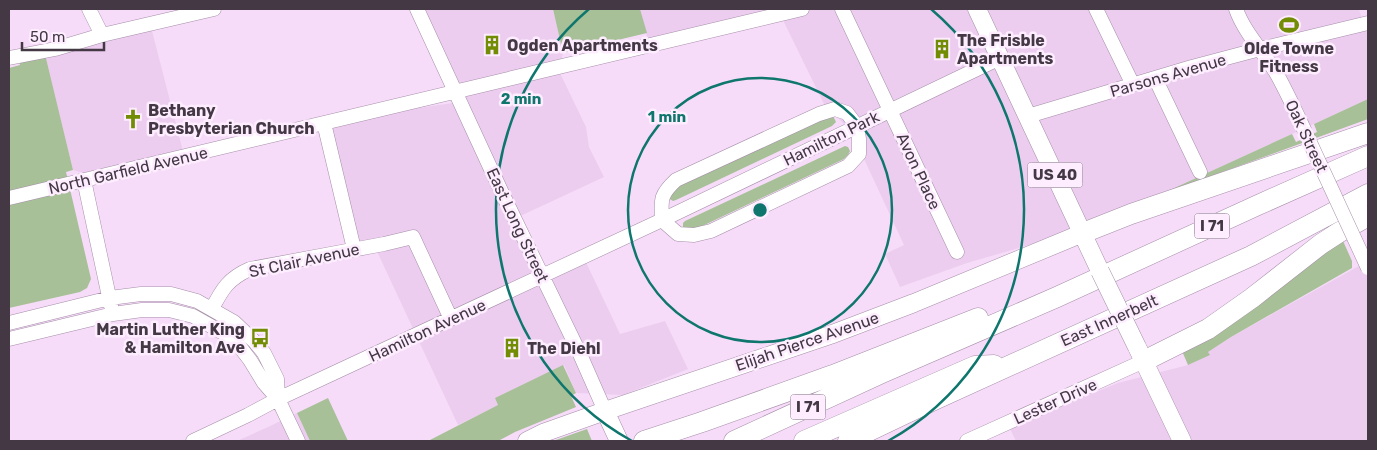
<svg xmlns="http://www.w3.org/2000/svg" width="1377" height="450" font-family="Rubik,sans-serif">
  <style>
    .built { fill: #eccdef }
    .green { fill: #a7c097 }
    .lines { fill: none; stroke-linecap: round; stroke-linejoin: round }
    .minor-casing { stroke: #a68ea9; stroke-width: 15 }
    .major-casing { stroke: #a68ea9; stroke-width: 19 }
    .highway-casing { stroke: #a68ea9; stroke-width: 21 }
    .minor { stroke: #fff; stroke-width: 14 }
    .major { stroke: #fff; stroke-width: 18 }
    .highway { stroke: #fff; stroke-width: 20 }
    .minor-bridge-casing { stroke: #a68ea9; stroke-width: 15; stroke-linecap: butt }
    .major-bridge-casing { stroke: #a68ea9; stroke-width: 19; stroke-linecap: butt }
    .minor-bridge { stroke: #fff; stroke-width: 14 }
    .major-bridge { stroke: #fff; stroke-width: 18 }
    .ring { fill: none; stroke: #0f766e; stroke-width: 2.5 }
    .labels { text-anchor: middle; stroke-width: 5; stroke-linejoin: round; paint-order: stroke }
    .shield { fill: #fdedff; stroke: #7b6e7c; stroke-width: 1 }
    .shield-label { font-size: 15px; font-weight: bold; fill: #433844 }
    .poi-label { font-size: 16px; font-weight: bold; fill: #433844; stroke: #fdedff; text-anchor: start }
    .street-label { font-size: 16px; fill: #433844; stroke: #fdedff }
    .centre { fill: #0f766e; stroke: #fdedff; stroke-width: 2.5 }
    .ring-label { font-size: 15px; text-anchor: middle; font-weight: bold; fill: #0f766e; stroke: #fdedff; stroke-width: 5; stroke-linejoin: round; paint-order: stroke }
  </style>
  <rect width="100%" height="100%" fill="#f6dcf9"/>
  <path class="built" d="M 409,9 L 553,9 L 563,53 L 559,71 L 586,127 L 589,147 L 604,177 L 516,218 L 542,276 L 583,256 L 620,334 L 665,321 L 688,369 L 623,395 L 576,393 L 564,365 L 499,405 L 458,425 L 374,245 L 350,248 L 322,124 L 348,118 L 453,103 Z
    M 640,9 L 1359,9 L 1363,24 L 1368,23 L 1368,99 L 1114,216 L 1053,238 L 967,263 L 900,287 L 885,254 L 904,245 L 851,131 L 824,104 L 780,14 L 649,45 Z
    M 150,23 L 184,155 L 95,177 L 73,170 L 45,54 Z
    M 1368,261 L 1368,441 L 1016,441 L 1009,427 L 1118,383 L 1188,365 L 1209,355 L 1208,352 L 1231,337 Z
    M 297,413 L 310,441 L 237,441 L 268,427 Z"/>
  <path class="green" d="M 553,9 L 640,9 L 647,33 L 563,53 Z
    M 45,54 L 73,170 L 66,172 L 91,279 L 87,288 L 80,292 L 9,308 L 9,68 L 20,65 L 19,61 Z
    M 1368,99 L 1368,119 L 1159,195 L 1292,134 L 1296,142 L 1317,132 L 1314,124 Z
    M 832,116 L 834,118 L 836,122 L 832,126 L 676,200 L 673,201 L 668,198 L 673,189 L 824,117 Z
    M 845,146 L 848,147 L 850,151 L 848,155 L 844,159 L 696,229 L 683,227 L 683,223 L 685,221 Z
    M 1343,241 L 1352,261 L 1352,268 L 1231,337 L 1208,352 L 1210,355 L 1188,365 L 1182,351 Z
    M 563,365 L 576,393 L 571,396 L 576,407 L 515,432 L 498,441 L 428,441 L 498,405 L 495,398 Z
    M 328,398 L 348,441 L 310,441 L 297,413 Z
    M 587,429 L 592,441 L 553,441 Z"/>
  <g class="lines">
    <defs>
      <path id="minor" d="M 89,9 L 102,35
        M 417,9 L 502,193 L 579,352 L 605,411
        M 842,9 L 957,252
        M 1096,9 L 1133,85
        M 1236,9 C 1244,32 1262,50 1275,71 C 1285,88 1293,106 1301,123
        M 9,58 L 55,49 L 102,35 L 214,9
        M 1155,78 L 1200,172
        M 835,109 L 847,113 L 857,126 L 859,139 L 859,154 L 848,166 L 711,231 L 694,235 L 678,234 L 662,220 C 661,199 660,195 676,180 L 819,114 Z
        M 1028,116 L 1192,67 L 1260,49 L 1368,23
        M 324,123 L 354,249
        M 84,180 L 111,306
        M 9,198 L 802,9
        M 212,309 C 222,289 229,278 250,269 L 384,244 L 413,237 L 451,319
        M 9,323 L 110,298 L 141,294 L 171,294 L 197,301 L 234,322 L 255,342 L 264,353 L 277,379 L 278,399
        M 9,339 L 113,314 L 142,310 L 169,310 L 193,316 L 225,334 L 240,347 L 250,360 L 264,383 L 278,399 L 298,441
        M 193,441 L 248,415 L 278,399 L 662,220 L 1000,58
        M 967,441 L 1144,361"/>
      <path id="major" d="M 977,9 L 1100,271
        M 1138,349 L 1182,441
        M 605,411 L 619,441
        M 527,441 L 543,433 L 605,411 L 830,335 L 914,303 L 1083,233"/>
      <path id="highway" d="M 1083,233 L 1131,214 L 1368,133
        M 1144,361 L 1208,329 L 1252,298 L 1321,244 L 1338,233 L 1368,216
        M 644,441 L 702,422 L 833,375 L 978,318
        M 734,441 L 882,373 L 1057,297 L 1258,205 L 1368,156
        M 804,441 L 975,366 L 994,365
        M 848,441 L 934,400 L 1251,256 L 1368,194"/>
    </defs>
    <use href="#minor" class="minor-casing"/>
    <use href="#major" class="major-casing"/>
    <use href="#highway" class="highway-casing"/>
    <use href="#minor" class="minor"/>
    <use href="#major" class="major"/>
    <use href="#highway" class="highway"/>
    <defs>
      <path id="minor-bridge" d="M 1301,123 L 1368,268"/>
      <path id="major-bridge" d="M 1100,271 L 1137,347"/>
    </defs>
    <use href="#minor-bridge" class="minor-bridge-casing"/>
    <use href="#major-bridge" class="major-bridge-casing"/>
    <use href="#minor-bridge" class="minor-bridge"/>
    <use href="#major-bridge" class="major-bridge"/>
  </g>
  <g class="ring">
    <circle cx="760" cy="210" r="132"/>
    <path d="M632 441A264 264 0 0 1 589 9M931 9A264 264 0 0 1 888 441"/>
  </g>
  <defs>
    <symbol id="stadium-bare" viewBox="-9 -9 18 18"><path d="M0-5a6.5 5 0 1 0 0 10a6.5 5 0 1 0 0-10ZM-3.5-1.8h7v3.6h-7Z" fill="#728c03" stroke="#fdedff" stroke-width="2.5" paint-order="stroke"/></symbol>
    <symbol id="building-bare" viewBox="-9 -9 18 18"><path d="M-4-6H4V6H1V3H-1V6H-4ZM-2.5-4.3h1.7v1.8h-1.7ZM.8-4.3h1.7v1.8H.8ZM-2.5-1h1.7V.8h-1.7ZM.8-1h1.7V.8H.8Z" fill="#728c03" stroke="#fdedff" stroke-width="2.5" paint-order="stroke"/></symbol>
    <symbol id="church-bare" viewBox="-9 -9 18 18"><path d="M-1.2-6h2.4v3.5h3.3v2.4h-3.3V6h-2.4V-.1h-3.3v-2.4h3.3Z" fill="#728c03" stroke="#fdedff" stroke-width="2.5" paint-order="stroke"/></symbol>
    <symbol id="bus-bare" viewBox="-9 -9 18 18"><path d="M-5-6H5V4H4V6H2V4H-2V6H-4V4H-5ZM-3.5-4V0h7V-4ZM-3.5 1.2v1.5H-2V1.2ZM2 1.2v1.5H3.5V1.2Z" fill="#728c03" stroke="#fdedff" stroke-width="2.5" paint-order="stroke"/></symbol>
  </defs>
  <g fill-rule="evenodd">
    <use href="#stadium-bare" x="1275" y="11" width="28" height="28"/>
    <use href="#building-bare" x="478" y="31" width="28" height="28"/>
    <use href="#building-bare" x="928" y="35" width="28" height="28"/>
    <use href="#church-bare" x="119" y="105" width="28" height="28"/>
    <use href="#bus-bare" x="246" y="324" width="28" height="28"/>
    <use href="#building-bare" x="498" y="334" width="28" height="28"/>
  </g>
  <g class="labels">
    <g class="shield">
      <rect x="1027.5" y="162.5" width="55" height="25" rx="4"/>
      <rect x="1194.5" y="213.5" width="35" height="25" rx="4"/>
      <rect x="790.5" y="394.5" width="35" height="25" rx="4"/>
    </g>
    <g class="shield-label">
      <text x="1055" y="180">US 40</text>
      <text x="1212" y="231">I 71</text>
      <text x="808" y="412">I 71</text>
    </g>
    <g class="poi-label">
      <text x="957" y="46">The Frisble<tspan x="957" dy="18">Apartments</tspan></text>
      <text x="507" y="51">Ogden Apartments</text>
      <text x="1289" y="54" text-anchor="middle">Olde Towne<tspan x="1289" dy="18">Fitness</tspan></text>
      <text x="148" y="116">Bethany<tspan x="148" dy="18">Presbyterian Church</tspan></text>
      <text x="245" y="335" text-anchor="end">Martin Luther King<tspan x="245" dy="18">&amp; Hamilton Ave</tspan></text>
      <text x="527" y="354">The Diehl</text>
    </g>
    <g class="street-label">
      <text transform="translate(1168 75) rotate(-16)" y="6">Parsons Avenue</text>
      <text transform="translate(1307 136) rotate(65)" y="6">Oak Street</text>
      <text transform="translate(831 138) rotate(-26)" y="6">Hamilton Park</text>
      <text transform="translate(128 170) rotate(-13)" y="6">North Garfield Avenue</text>
      <text transform="translate(919 171) rotate(65)" y="6">Avon Place</text>
      <text transform="translate(518 225) rotate(65)" y="6">East Long Street</text>
      <text transform="translate(304 260) rotate(-12)" y="6">St Clair Avenue</text>
      <text transform="translate(1109 320) rotate(-24)" y="6">East Innerbelt</text>
      <text transform="translate(427 330) rotate(-25)" y="6">Hamilton Avenue</text>
      <text transform="translate(807 341) rotate(-19)" y="6">Elijah Pierce Avenue</text>
      <text transform="translate(1055 401) rotate(-24)" y="6">Lester Drive</text>
    </g>
  </g>
  <circle cx="760" cy="210" r="8" class="centre"/>
  <g class="ring-label">
    <text x="521" y="104">2 min</text>
    <text x="667" y="122">1 min</text>
  </g>
  <rect width="1377" height="450" fill="none" stroke="#433844" stroke-width="20"/>
  <path d="M22 42v8h82v-8" fill="none" stroke="#433844" stroke-width="2.5"/>
  <text x="30" y="42" font-size="15" fill="#433844" stroke="#fdedff" stroke-width="4" paint-order="stroke">50 m</text>
</svg>
